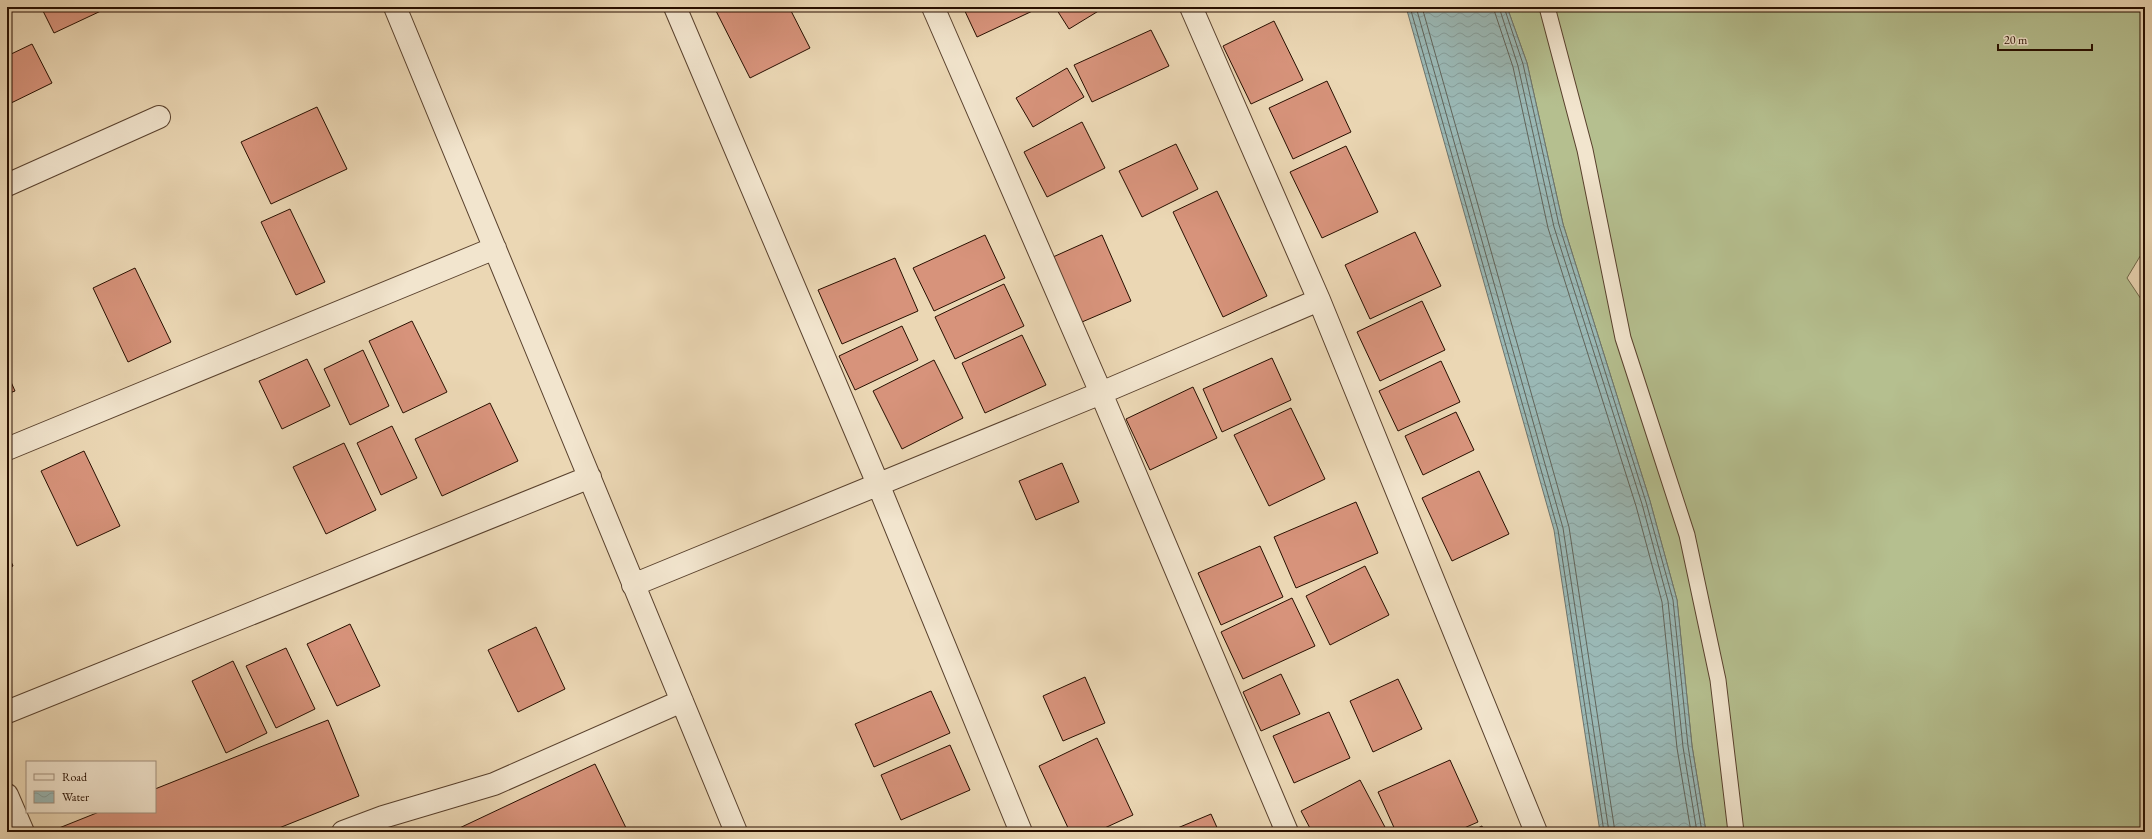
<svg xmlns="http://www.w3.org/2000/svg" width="2152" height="839" font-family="'EB Garamond',serif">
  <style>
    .grass { fill: #b5bf8f; stroke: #6e6748 }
    .water { fill: url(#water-waves); stroke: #6c746d }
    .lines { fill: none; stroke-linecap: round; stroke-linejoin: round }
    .shore { stroke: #61645a; stroke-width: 1 }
    .building { fill: #d7937b; stroke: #280f00 }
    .lane-casing { stroke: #59412d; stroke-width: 17 }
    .street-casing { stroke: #59412d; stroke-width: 24 }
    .lane { stroke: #f2e5ce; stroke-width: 15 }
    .street { stroke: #f2e5ce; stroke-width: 22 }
  </style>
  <defs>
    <pattern id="water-waves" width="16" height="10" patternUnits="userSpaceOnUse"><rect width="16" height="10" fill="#9ab8b5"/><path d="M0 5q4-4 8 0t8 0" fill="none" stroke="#859d9a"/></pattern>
  </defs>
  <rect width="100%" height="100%" fill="#ebd7b4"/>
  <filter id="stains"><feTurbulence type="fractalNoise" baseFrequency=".005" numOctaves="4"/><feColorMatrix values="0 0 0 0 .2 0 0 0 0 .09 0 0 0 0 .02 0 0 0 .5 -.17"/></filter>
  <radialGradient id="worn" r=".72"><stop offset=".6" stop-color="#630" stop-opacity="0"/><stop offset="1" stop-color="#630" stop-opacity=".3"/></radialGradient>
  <path class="grass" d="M 1507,7 L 2145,7 L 2145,248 L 2127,278 L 2145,305 L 2145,832 L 1706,832 L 1692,746 L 1677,600 L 1650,501 L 1563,224 L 1527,63 Z"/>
  <path class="water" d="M 1406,7 L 1507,7 L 1527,63 L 1563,224 L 1650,501 L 1677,600 L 1692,746 L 1706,832 L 1600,832 L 1554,530 Z"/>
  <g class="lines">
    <path class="shore" d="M 1410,7 L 1558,530 L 1604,832
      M 1416,7 L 1563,528 L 1609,832
      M 1422,7 L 1569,527 L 1615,832
      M 1493,7 L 1513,67 L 1548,228 L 1636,506 L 1662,602 L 1677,748 L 1691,832
      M 1499,7 L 1518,66 L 1554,227 L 1642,504 L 1668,601 L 1683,747 L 1697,832
      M 1504,7 L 1523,64 L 1559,225 L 1646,502 L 1673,600 L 1688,746 L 1702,832"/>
  </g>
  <path class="building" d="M 41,7 L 102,7 L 103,10 L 54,33 Z
    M 714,7 L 789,7 L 810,48 L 750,78 Z
    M 963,7 L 1041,7 L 977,37 Z
    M 1055,7 L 1105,7 L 1069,29 Z
    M 1274,21 L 1303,80 L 1251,104 L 1223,46 Z
    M 1151,30 L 1169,66 L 1092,102 L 1074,65 Z
    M 32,44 L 52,83 L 7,105 L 7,56 Z
    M 1067,68 L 1084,97 L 1033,127 L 1016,98 Z
    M 1327,81 L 1351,132 L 1293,159 L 1269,108 Z
    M 317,107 L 347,169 L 271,204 L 241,142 Z
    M 1082,122 L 1105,168 L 1047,197 L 1024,152 Z
    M 1176,144 L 1198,189 L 1142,217 L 1119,171 Z
    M 1346,146 L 1378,212 L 1322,238 L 1290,172 Z
    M 1217,191 L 1267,296 L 1223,317 L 1173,212 Z
    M 290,209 L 325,282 L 296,295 L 261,222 Z
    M 1415,232 L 1441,286 L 1370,319 L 1345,265 Z
    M 985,235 L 1005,278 L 934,311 L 913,268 Z
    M 1102,235 L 1131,301 L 1082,322 L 1053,257 Z
    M 895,258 L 918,311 L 842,344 L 818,290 Z
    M 135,268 L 171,342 L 128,362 L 93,288 Z
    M 1004,284 L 1024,326 L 955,359 L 935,317 Z
    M 1422,301 L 1445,350 L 1380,381 L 1357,332 Z
    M 412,321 L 447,392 L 403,413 L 369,341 Z
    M 902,326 L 918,360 L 855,390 L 839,356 Z
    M 1022,335 L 1046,385 L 985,413 L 962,363 Z
    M 363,350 L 389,406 L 350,425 L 324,369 Z
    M 1272,358 L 1291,400 L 1222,432 L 1203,389 Z
    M 307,359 L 330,406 L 282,429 L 259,381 Z
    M 934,360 L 963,418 L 902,449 L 873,391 Z
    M 1441,361 L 1460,402 L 1398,431 L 1379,391 Z
    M 7,373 L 15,391 L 7,394 Z
    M 1193,387 L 1217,438 L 1150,470 L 1126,419 Z
    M 490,403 L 518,461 L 442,496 L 415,439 Z
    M 1291,408 L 1325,479 L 1269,506 L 1234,435 Z
    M 1456,412 L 1474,450 L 1423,475 L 1405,436 Z
    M 392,426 L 417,478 L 381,495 L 357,443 Z
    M 344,443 L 376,510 L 326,534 L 293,467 Z
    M 84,451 L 120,526 L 77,546 L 41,471 Z
    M 1062,463 L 1079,502 L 1036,520 L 1019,481 Z
    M 1479,471 L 1509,534 L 1452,561 L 1422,498 Z
    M 1356,502 L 1378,553 L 1296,588 L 1274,537 Z
    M 1260,546 L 1283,597 L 1221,625 L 1198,573 Z
    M 7,553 L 13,566 L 7,569 Z
    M 1365,566 L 1389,615 L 1330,645 L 1306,596 Z
    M 1292,598 L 1315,646 L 1243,679 L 1221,632 Z
    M 350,624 L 380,686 L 337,706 L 307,644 Z
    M 536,627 L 565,689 L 518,712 L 488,650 Z
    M 286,648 L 315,709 L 276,728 L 246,666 Z
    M 233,661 L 267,733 L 226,753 L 192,681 Z
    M 1281,674 L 1300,714 L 1261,731 L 1243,692 Z
    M 1085,677 L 1105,723 L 1063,741 L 1043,696 Z
    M 1398,679 L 1422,729 L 1373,752 L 1350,701 Z
    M 931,691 L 950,733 L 874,767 L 855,724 Z
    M 1329,712 L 1350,758 L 1294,783 L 1273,736 Z
    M 328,720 L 359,796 L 269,832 L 60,832 L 59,828 L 99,812 L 155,812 L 155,789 Z
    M 1097,738 L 1133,815 L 1096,832 L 1070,832 L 1039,766 Z
    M 950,745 L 970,790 L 901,820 L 881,775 Z
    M 1450,760 L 1478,822 L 1455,832 L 1396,832 L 1378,792 Z
    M 595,764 L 628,832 L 451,832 Z
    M 1360,780 L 1386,829 L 1381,832 L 1312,832 L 1301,811 Z
    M 1211,814 L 1219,832 L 1168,832 Z
    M 1482,826 L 1484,832 L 1469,832 Z"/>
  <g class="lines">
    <defs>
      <path id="lane" d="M 1547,7 L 1585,150 L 1623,338 L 1687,535 L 1718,680 L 1736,832"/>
      <path id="street" d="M 395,7 L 736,832
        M 675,7 L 878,484 L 1021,832
        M 933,7 L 1101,393 L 1287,832
        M 1191,7 L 1319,300 L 1536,832
        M 7,185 L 159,117
        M 7,449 L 495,248
        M 633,585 L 1101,393 L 1319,300
        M 7,712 L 590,477
        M 7,795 L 23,832
        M 343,832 L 383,817 L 494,784 L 682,701"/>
    </defs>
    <use href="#lane" class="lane-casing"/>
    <use href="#street" class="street-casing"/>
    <use href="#lane" class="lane"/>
    <use href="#street" class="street"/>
  </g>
  <rect width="2152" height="839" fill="none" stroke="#ebd7b4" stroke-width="24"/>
  <rect x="8" y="8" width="2136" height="823" fill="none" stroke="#280f00" stroke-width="2"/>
  <rect x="12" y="12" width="2128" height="815" fill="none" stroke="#280f00"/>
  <rect x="26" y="761" width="130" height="52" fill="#f2e5ce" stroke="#a18f7c"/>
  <rect x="34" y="774" width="20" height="6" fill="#f2e5ce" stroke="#a18f7c"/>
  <text x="62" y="781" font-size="12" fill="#280f00">Road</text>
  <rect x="34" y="791" width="20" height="12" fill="url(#water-waves)" stroke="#a18f7c"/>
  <text x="62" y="801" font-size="12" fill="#280f00">Water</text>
  <path d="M1998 44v6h94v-6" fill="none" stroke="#280f00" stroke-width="2"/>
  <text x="2004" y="44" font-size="12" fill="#280f00" stroke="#f2e5ce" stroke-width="3" paint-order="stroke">20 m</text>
  <rect width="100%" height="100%" filter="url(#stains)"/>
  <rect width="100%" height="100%" fill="url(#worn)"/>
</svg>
